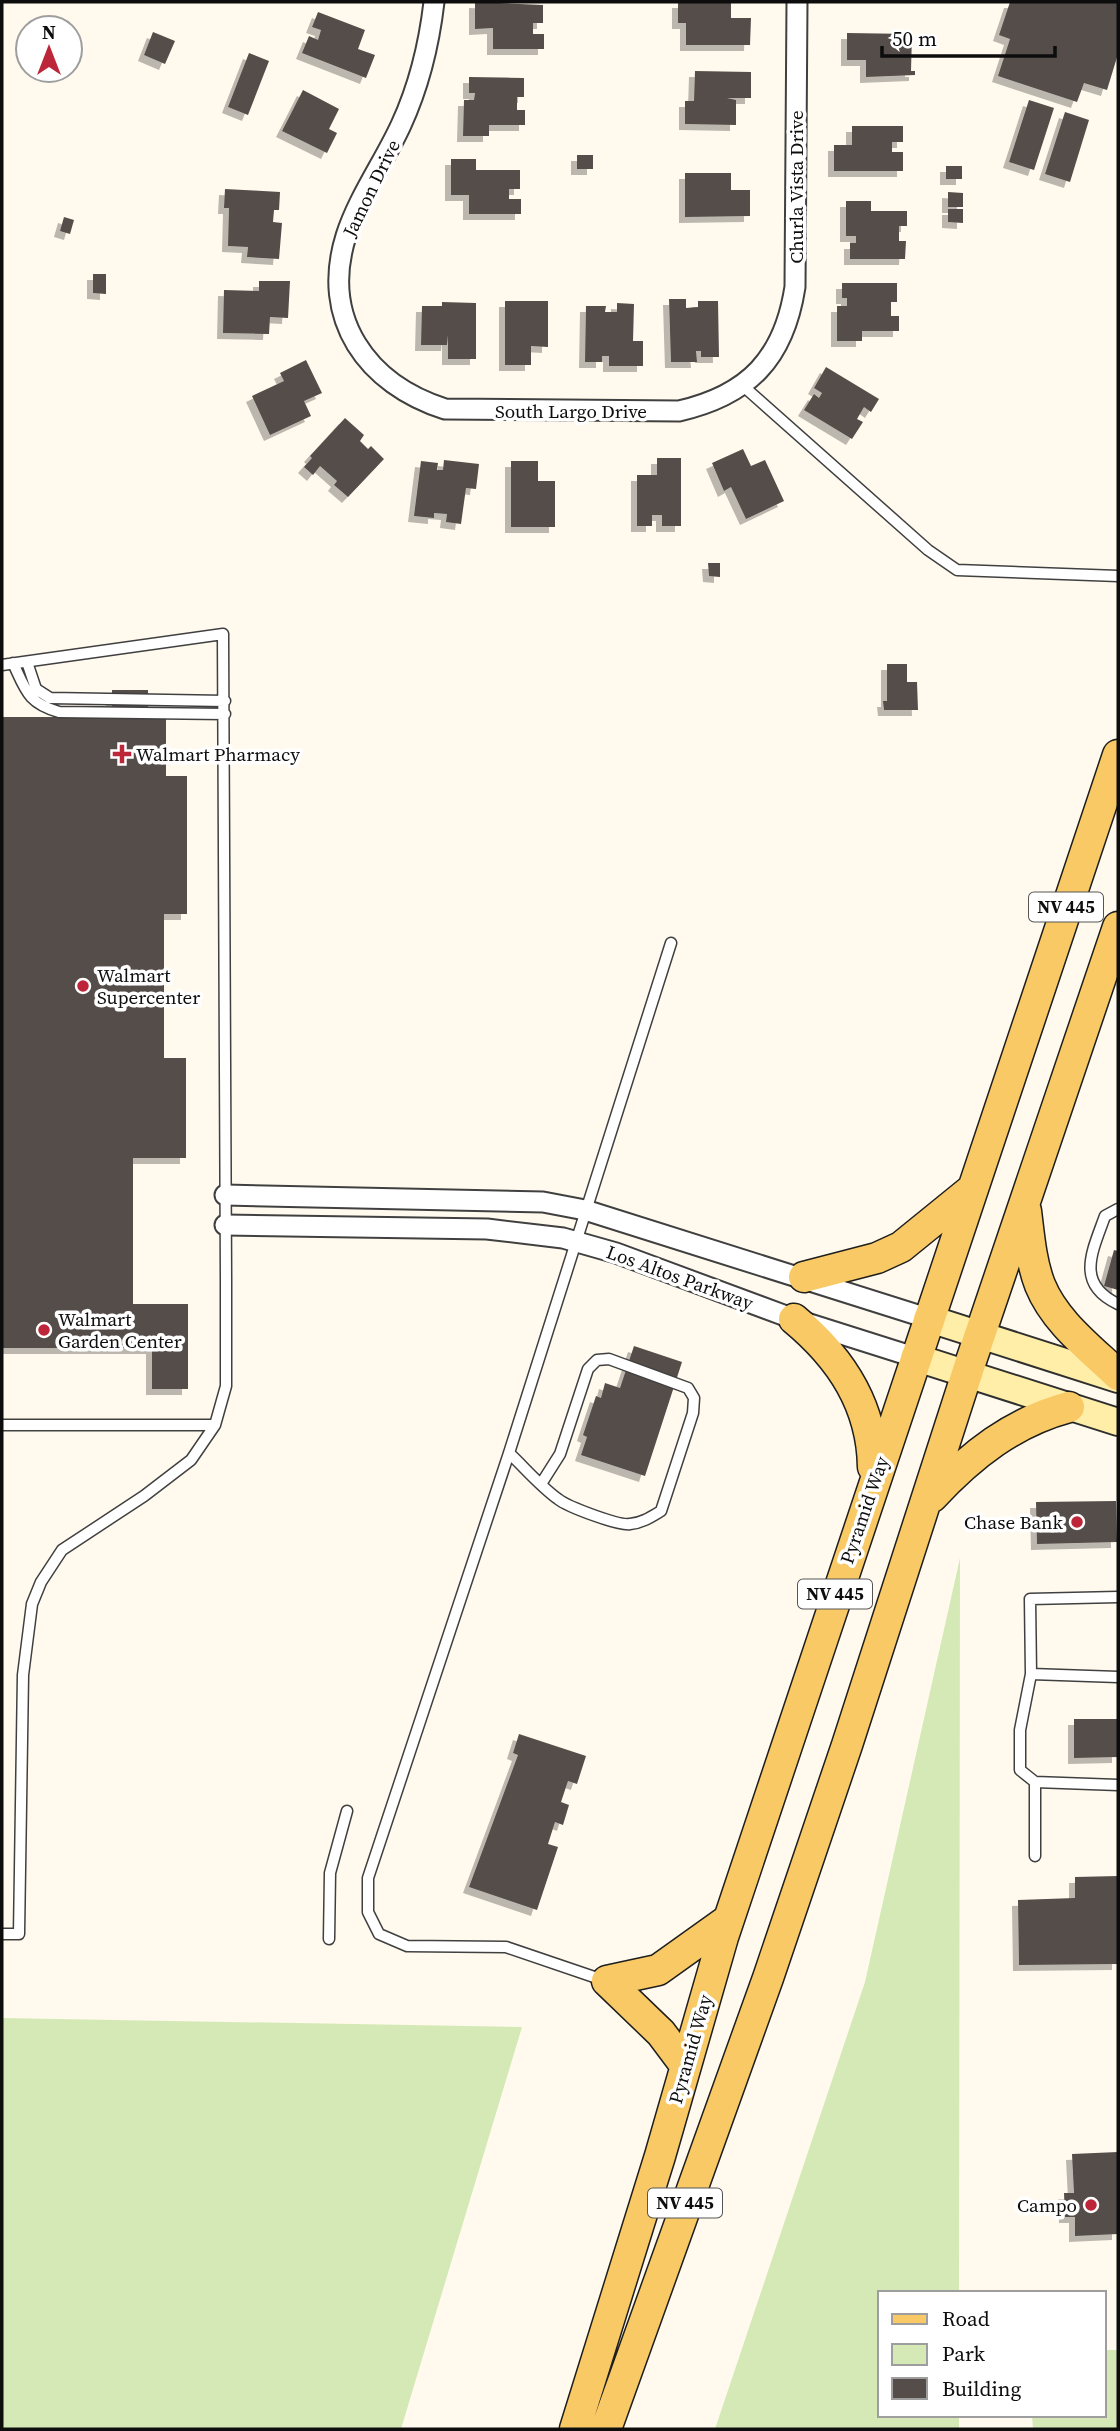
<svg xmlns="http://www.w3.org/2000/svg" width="1120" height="2431" font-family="'Source Serif 4',serif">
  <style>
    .green { fill: #d5e9b7 }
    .building { fill: #554d49; filter: url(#shadow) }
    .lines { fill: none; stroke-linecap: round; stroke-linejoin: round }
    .lane-casing { stroke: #404040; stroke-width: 13 }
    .street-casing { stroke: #404040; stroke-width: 23 }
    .secondary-casing { stroke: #2f2f2f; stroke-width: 30 }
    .primary-casing { stroke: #1e1e1e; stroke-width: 33 }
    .lane { stroke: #fff; stroke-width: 10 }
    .street { stroke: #fff; stroke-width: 19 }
    .secondary { stroke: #feeea8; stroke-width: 26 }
    .primary { stroke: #f8c964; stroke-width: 30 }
    .poi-dot { fill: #bc2638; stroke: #fff; stroke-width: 2.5 }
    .labels { text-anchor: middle; stroke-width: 7; stroke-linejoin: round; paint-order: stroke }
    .shield { fill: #fff; stroke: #565656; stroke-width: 2 }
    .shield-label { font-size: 18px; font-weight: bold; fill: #0d0d0d }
    .street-label { font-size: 19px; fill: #0d0d0d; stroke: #fff }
    .poi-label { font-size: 19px; fill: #0d0d0d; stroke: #fff; text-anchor: start }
  </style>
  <defs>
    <filter id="shadow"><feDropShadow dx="-6" dy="6" stdDeviation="0" flood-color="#0004"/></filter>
  </defs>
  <rect width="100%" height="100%" fill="#fffaed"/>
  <path class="green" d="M 960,1558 L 959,2293 L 880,2293 L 880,2415 L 959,2415 L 959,2429 L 715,2429 L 865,1982 Z
    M 2,2018 L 522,2027 L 401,2429 L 2,2429 Z
    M 1104,2350 L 1118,2350 L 1118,2429 L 1033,2429 L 1032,2415 L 1104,2415 Z"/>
  <path class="building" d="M 475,2 L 543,5 L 543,23 L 533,23 L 533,34 L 544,34 L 544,49 L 493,49 L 493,28 L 475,29 Z
    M 678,2 L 731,2 L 731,18 L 751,18 L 750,45 L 686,45 L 686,23 L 678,23 Z
    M 1010,2 L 1118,2 L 1118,54 L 1107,90 L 1084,83 L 1077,102 L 998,76 L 1010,39 L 999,35 Z
    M 318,12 L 365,30 L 358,49 L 375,55 L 366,78 L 302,53 L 309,36 L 318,40 L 321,30 L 312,27 Z
    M 153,32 L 175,41 L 165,64 L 144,55 Z
    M 847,33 L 912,34 L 911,71 L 915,71 L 915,75 L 866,77 L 866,60 L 847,60 Z
    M 249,53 L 269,61 L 248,115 L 228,107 Z
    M 695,71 L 751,72 L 751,98 L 727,98 L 736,100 L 736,125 L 685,124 L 685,101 L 694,101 Z
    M 469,77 L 524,78 L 524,97 L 517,97 L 517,110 L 525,110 L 525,125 L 489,125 L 489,136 L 463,136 L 464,100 L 474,100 L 475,93 L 469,93 Z
    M 303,90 L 339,109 L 329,129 L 337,133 L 327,153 L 282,131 Z
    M 1029,100 L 1054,108 L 1034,170 L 1009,162 Z
    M 1065,112 L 1089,120 L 1070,182 L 1045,174 Z
    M 852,126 L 903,126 L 903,142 L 892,142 L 892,152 L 903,152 L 903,171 L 834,171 L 834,145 L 852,145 Z
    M 577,155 L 593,155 L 593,169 L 577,169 Z
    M 451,159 L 476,159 L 476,170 L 520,170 L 520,189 L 509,189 L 509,199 L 521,199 L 521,214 L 469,214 L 469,195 L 451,195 Z
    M 946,166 L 962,166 L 962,179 L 946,179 Z
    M 685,173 L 731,173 L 731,190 L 750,190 L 750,216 L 685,217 Z
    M 225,189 L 280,192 L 279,210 L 274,210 L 273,222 L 282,223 L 279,259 L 247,257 L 248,247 L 228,246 L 229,208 L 224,208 Z
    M 948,192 L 963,193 L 963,207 L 948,207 Z
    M 846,201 L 871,201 L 871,211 L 907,211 L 907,226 L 899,226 L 899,241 L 906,241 L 905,259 L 850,259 L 850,243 L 856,243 L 856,236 L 846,236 Z
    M 948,209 L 963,209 L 963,223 L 948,222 Z
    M 64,217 L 74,220 L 70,234 L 60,231 Z
    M 93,274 L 106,274 L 106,294 L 93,293 Z
    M 259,281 L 290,281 L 288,318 L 270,317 L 269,334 L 223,333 L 224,290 L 259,291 Z
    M 842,283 L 897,283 L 897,302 L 891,302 L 891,316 L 899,316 L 899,331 L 862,331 L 862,341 L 837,341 L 837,306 L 847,306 L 847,298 L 842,298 Z
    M 669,299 L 686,299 L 686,308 L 698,307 L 698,301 L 718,301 L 719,357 L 701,357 L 701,351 L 696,351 L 697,362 L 671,362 Z
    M 505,301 L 548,301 L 548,347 L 531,346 L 531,365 L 505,365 Z
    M 442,302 L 476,303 L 476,359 L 448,359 L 448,335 L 447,345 L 421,345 L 422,306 L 442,306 Z
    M 617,303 L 634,304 L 633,341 L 643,341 L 643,366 L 609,366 L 609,356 L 602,356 L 602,362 L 585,362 L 586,306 L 606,306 L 605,312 L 617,312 Z
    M 306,360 L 322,393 L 304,401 L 311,416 L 270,435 L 252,396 L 284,381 L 280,373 Z
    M 826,367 L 879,399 L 871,412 L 864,407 L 857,419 L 863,422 L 852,439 L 804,410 L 814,394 L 819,398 L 822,393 L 814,388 Z
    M 345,418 L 364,435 L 360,441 L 368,449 L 371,446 L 384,459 L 348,497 L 334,485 L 337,481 L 320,466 L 313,475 L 304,467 L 312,458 L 310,456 Z
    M 743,449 L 751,466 L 765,460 L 784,501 L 746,519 L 731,487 L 724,491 L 712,463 Z
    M 657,458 L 681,458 L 681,526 L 662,526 L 662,515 L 652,515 L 652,526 L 637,526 L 637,475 L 657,475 Z
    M 444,460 L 479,464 L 476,489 L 466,488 L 461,524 L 446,522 L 447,514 L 434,513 L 434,518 L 414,516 L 421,461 L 438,463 L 437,470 L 443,470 Z
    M 511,461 L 538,461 L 538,481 L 555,481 L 555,527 L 511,527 Z
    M 708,563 L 720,563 L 720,577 L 709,576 Z
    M 887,664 L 907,664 L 907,682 L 917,682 L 918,710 L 884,710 L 883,701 L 887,701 Z
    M 112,690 L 148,690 L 148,716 L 166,716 L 166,776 L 187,776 L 187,914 L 164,914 L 164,1058 L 186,1058 L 186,1158 L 133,1158 L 133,1304 L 188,1304 L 188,1389 L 152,1389 L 152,1348 L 2,1348 L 2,717 L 112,717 Z
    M 1114,1250 L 1118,1251 L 1118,1290 L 1104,1286 Z
    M 634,1346 L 682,1362 L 645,1476 L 581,1455 L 587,1437 L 583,1435 L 596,1396 L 601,1398 L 605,1383 L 620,1388 Z
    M 1116,1501 L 1117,1542 L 1037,1544 L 1036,1502 Z
    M 1074,1719 L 1118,1719 L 1118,1757 L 1074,1758 Z
    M 519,1734 L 586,1756 L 577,1784 L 568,1781 L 561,1802 L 569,1805 L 563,1825 L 555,1822 L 548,1844 L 558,1847 L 537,1910 L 469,1887 L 518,1755 L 513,1753 Z
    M 1118,1876 L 1118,1964 L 1019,1965 L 1018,1900 L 1075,1898 L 1075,1877 Z
    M 1118,2152 L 1118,2234 L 1075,2236 L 1075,2217 L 1065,2217 L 1064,2193 L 1074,2193 L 1072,2154 Z"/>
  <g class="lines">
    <defs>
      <path id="lane" d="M 742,385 L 928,550 L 957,570 L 1118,576
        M 27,662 L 36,689 L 50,698 L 225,701
        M 13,663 C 26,691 28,703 59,712 L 225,714
        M 2,665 L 223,634 L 226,1281 L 226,1386 L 215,1425 L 191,1460 L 144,1496 L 62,1550 L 41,1582 L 32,1604 L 23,1675 L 19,1934 L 2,1934
        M 1118,1209 L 1105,1216 C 1092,1252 1075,1284 1118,1304
        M 2,1425 L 215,1425
        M 509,1453 C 525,1468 540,1486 558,1499 C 568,1507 619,1526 630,1524 C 642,1523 651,1517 661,1511 L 693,1413 L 694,1398 L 688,1388 L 609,1359 L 597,1360 L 588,1369 L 560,1454 L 541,1484
        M 1118,1597 L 1030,1599 L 1031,1674 L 1118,1677
        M 1031,1674 L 1020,1730 L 1020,1770 L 1035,1782 L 1118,1785
        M 1035,1856 L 1035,1782
        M 329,1939 L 330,1873 L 347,1811
        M 603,1980 L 506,1947 L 407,1946 L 379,1934 L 368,1912 L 368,1878 L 509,1453 L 671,943"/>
      <path id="street" d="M 434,2 C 429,45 419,86 401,125 C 384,162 358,198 346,236 C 320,319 367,384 445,409 L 679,411 C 749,395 784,358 795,287 L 797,2
        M 225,1195 L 543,1202 L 585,1210 L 927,1318
        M 225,1225 L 487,1229 L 563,1238 L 616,1253 L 794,1319 L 914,1357"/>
      <path id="secondary" d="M 927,1318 L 1118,1379
        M 914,1357 L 1118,1422"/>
      <path id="primary" d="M 1026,1211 C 1029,1235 1031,1262 1040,1285 C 1055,1322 1090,1348 1118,1375
        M 804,1277 L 877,1258 L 901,1247 L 970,1191
        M 794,1319 C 841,1358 872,1405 873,1467
        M 932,1497 C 971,1455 1013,1422 1069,1407
        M 607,1981 L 658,1970 L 728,1920
        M 607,1981 L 661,2033 L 685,2065
        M 575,2429 L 660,2156 L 723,1937 L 1118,755
        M 606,2429 L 768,1978 L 847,1745 L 972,1358 L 1118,927"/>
    </defs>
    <use href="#lane" class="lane-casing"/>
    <use href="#street" class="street-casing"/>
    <use href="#secondary" class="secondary-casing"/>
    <use href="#primary" class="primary-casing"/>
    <use href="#lane" class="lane"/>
    <use href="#street" class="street"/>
    <use href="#secondary" class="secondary"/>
    <use href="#primary" class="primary"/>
  </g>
  <g class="poi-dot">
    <path d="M118.5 743.5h7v7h7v7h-7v7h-7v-7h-7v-7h7z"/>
    <circle cx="83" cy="986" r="7"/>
    <circle cx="44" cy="1330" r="7"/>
    <circle cx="1077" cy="1522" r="7"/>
    <circle cx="1091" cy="2205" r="7"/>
  </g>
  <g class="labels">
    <g class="shield">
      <rect x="1029" y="892.5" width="74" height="29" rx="5"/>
      <rect x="798" y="1579.5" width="74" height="29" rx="5"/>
      <rect x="648" y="2188.5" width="74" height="29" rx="5"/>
    </g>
    <g class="shield-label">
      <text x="1066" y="913">NV 445</text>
      <text x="835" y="1600">NV 445</text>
      <text x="685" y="2209">NV 445</text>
    </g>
    <g class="street-label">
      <text transform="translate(796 187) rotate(-90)" y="7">Churla Vista Drive</text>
      <text transform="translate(371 188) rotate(-64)" y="7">Jamon Drive</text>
      <text x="571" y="418">South Largo Drive</text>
      <text transform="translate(680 1277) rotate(20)" y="7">Los Altos Parkway</text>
      <text transform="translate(864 1510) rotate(-71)" y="7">Pyramid Way</text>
      <text transform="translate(690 2049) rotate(-74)" y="7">Pyramid Way</text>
    </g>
    <g class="poi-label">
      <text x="136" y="761">Walmart Pharmacy</text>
      <text x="97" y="982">Walmart<tspan x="97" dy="22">Supercenter</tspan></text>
      <text x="58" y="1326">Walmart<tspan x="58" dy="22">Garden Center</tspan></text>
      <text x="1063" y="1529" text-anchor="end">Chase Bank</text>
      <text x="1077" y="2212" text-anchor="end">Campo</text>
    </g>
  </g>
  <rect width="1120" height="2431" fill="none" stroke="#0d0d0d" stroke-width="7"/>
  <rect x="878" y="2291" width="228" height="126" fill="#ffffff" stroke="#9e9e9e" stroke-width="2"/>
  <rect x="892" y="2314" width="35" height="10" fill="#f8c964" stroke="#9e9e9e" stroke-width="2"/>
  <text x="942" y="2326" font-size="21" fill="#0d0d0d">Road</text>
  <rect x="892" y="2344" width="35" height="21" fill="#d5e9b7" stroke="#9e9e9e" stroke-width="2"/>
  <text x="942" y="2361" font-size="21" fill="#0d0d0d">Park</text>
  <rect x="892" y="2378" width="35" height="21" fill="#554d49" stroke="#9e9e9e" stroke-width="2"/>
  <text x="942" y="2396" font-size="21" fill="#0d0d0d">Building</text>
  <g transform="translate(49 49)"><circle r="33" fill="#ffffff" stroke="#9e9e9e" stroke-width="2"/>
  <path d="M0-5L12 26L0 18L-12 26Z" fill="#bc2638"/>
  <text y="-10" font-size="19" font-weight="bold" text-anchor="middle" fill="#0d0d0d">N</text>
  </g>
  <path d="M882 46v10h173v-10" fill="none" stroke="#0d0d0d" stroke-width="3.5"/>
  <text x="892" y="46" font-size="21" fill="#0d0d0d" stroke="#ffffff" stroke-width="5" paint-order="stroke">50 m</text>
</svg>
